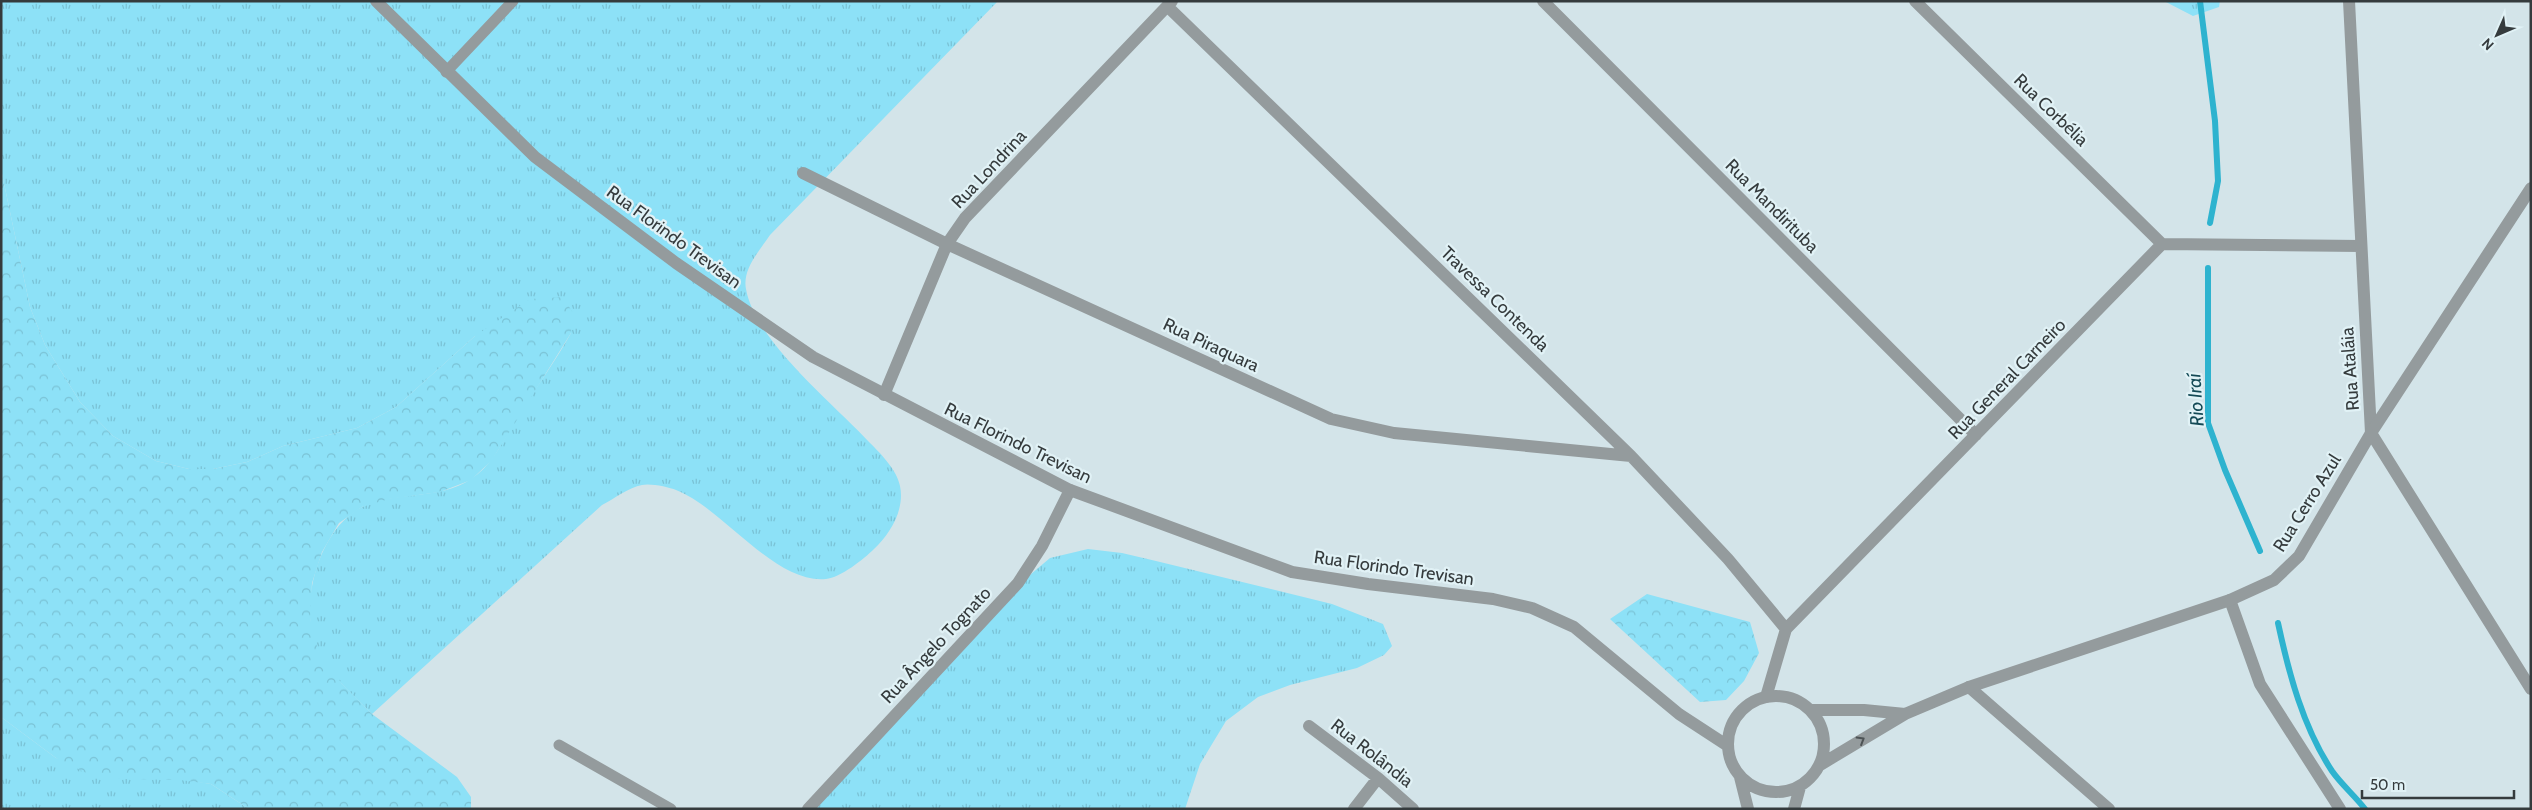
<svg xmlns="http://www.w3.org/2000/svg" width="2532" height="810" font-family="Cabin,sans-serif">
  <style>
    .grass { fill: url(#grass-tufts) }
    .forest { fill: url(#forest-crowns) }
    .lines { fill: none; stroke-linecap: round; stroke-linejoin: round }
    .stream { stroke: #2eb3cf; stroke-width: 6 }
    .service { stroke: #949b9d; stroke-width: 11 }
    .minor { stroke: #949b9d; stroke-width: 12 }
    .tertiary { stroke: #949b9d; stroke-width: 12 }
    .oneway { stroke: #4d5355 }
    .labels { text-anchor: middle; stroke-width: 4.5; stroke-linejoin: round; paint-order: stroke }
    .street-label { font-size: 18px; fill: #353b3d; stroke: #e1f2f6 }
    .water-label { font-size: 19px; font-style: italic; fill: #134955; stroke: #e1f2f6 }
  </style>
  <defs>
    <pattern id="grass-tufts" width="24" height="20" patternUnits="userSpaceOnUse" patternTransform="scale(1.25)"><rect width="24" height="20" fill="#8de1f7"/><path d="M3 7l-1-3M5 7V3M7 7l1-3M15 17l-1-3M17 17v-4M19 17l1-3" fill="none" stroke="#7ac2d5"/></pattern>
    <pattern id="forest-crowns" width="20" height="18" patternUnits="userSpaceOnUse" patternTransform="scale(1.25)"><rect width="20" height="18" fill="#8de1f7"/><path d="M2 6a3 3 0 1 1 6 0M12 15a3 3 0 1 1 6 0" fill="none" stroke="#7ac2d5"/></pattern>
  </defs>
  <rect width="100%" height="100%" fill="#d3e4e9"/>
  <path class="grass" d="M 1,1 L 998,1 L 770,235 C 760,250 742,269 746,289 C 755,341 834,404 870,443 C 881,454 897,470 900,486 C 905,510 890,534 874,549 C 864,559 840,578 826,579 C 774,584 723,508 676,490 C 669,487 650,483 642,485 C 629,487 614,499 602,505 L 372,714 C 353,695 330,675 318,651 C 297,608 318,529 362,507 C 396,490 439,501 471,479 C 496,463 506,433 522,409 C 539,384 556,360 571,333 L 475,336 L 396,407 L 357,428 L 283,446 L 247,462 L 213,469 L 189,469 L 156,461 L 113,436 L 80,402 L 45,345 L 30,307 L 1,169 Z
    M 2164,1 L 2220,1 L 2219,7 L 2193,16 Z
    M 1088,549 L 1122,553 L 1156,561 L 1332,604 L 1383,624 L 1392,646 L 1384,655 L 1357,668 L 1290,685 L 1258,697 L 1226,721 L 1200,764 L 1185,809 L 806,809 L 1004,597 L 1050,558 Z
    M 1,717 L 56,758 L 211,784 L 249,809 L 1,809 Z"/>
  <path class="forest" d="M 1,169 L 30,307 L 45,345 L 80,402 L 113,436 L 156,461 L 189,469 L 213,469 L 247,462 L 283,446 L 357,428 L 396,407 L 475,336 L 530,299 L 563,297 L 573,313 L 571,333 L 492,460 L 471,480 L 440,492 L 389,499 L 362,507 L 339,523 L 322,552 L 312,583 L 310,618 L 318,650 L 342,684 L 372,714 L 457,777 L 471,797 L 471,809 L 249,809 L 211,784 L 180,780 L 121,779 L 88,774 L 56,758 L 1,717 Z
    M 1647,594 L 1750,622 L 1759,653 L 1744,681 L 1726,700 L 1700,702 L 1610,619 Z"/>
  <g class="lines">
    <path class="stream" d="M 2200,1 L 2215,121 L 2218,181 L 2210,223
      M 2208,268 L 2208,423 L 2225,470 L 2260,551
      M 2278,623 C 2289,674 2303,727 2332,771 C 2341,784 2355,796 2365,809"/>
    <path class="service" d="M 446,72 L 513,1
      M 559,745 L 671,809"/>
    <path class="minor" d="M 1543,1 L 1976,435
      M 1915,1 L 2162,244
      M 2349,1 L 2371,433
      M 1167,6 L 1631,456 L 1728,559 L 1786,629
      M 803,173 L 947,244 L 1331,419 L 1394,433 L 1631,456
      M 884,395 L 947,244 L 965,218 L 1172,1
      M 2230,600 L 2260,684 L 2340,809
      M 1969,687 L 2109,809
      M 1766,697 L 1786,629 L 2162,244 L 2361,246
      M 1309,726 L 1378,778 L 1413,809
      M 808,809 L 1018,583 L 1042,546 L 1070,490
      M 1354,809 L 1378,778"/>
    <path class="tertiary" d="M 376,1 L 535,157 L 676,263 L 813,357 L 1070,490 L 1292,572 L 1368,584 L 1493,599 L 1532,608 L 1574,627 L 1679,714 L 1728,746
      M 2371,433 L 2531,689
      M1728 744a48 48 0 1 1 96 0a48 48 0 1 1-96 0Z
      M 1810,710 L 1864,710 L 1905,714
      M 1820,765 L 1905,714 L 1969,687 L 2230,600 L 2274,580 L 2299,556 L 2371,433 L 2531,188
      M 1740,777 L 1748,809
      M 1794,809 L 1800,787"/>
  </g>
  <defs><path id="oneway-chevron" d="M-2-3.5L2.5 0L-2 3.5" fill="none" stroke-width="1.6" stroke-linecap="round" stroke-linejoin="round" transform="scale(1.25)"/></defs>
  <use class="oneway" href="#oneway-chevron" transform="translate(1861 740) rotate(-31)"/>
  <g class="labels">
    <g class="street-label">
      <text transform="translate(2051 110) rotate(44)" y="6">Rua Corbélia</text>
      <text transform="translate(989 169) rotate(-47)" y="6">Rua Londrina</text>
      <text transform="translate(1772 206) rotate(45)" y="6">Rua Mandirituba</text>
      <text transform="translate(674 237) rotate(36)" y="6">Rua Florindo Trevisan</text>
      <text transform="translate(1495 299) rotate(44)" y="6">Travessa Contenda</text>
      <text transform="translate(1211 345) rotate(25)" y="6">Rua Piraquara</text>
      <text transform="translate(2350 369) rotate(-94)" y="6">Rua Ataláia</text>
      <text transform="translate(2007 379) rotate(-46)" y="6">Rua General Carneiro</text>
      <text transform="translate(1018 443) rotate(26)" y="6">Rua Florindo Trevisan</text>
      <text transform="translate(2307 503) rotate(-58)" y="6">Rua Cerro Azul</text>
      <text transform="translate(1394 568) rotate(8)" y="6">Rua Florindo Trevisan</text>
      <text transform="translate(936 645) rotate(-47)" y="6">Rua Ângelo Tognato</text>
      <text transform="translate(1372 753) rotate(38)" y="6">Rua Rolândia</text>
    </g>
    <g class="water-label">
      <text transform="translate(2195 400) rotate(-94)" y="7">Rio Iraí</text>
    </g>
  </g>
  <rect width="2532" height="810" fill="none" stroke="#353b3d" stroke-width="5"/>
  <g transform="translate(2497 35) rotate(225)" stroke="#e1f2f6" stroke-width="4" paint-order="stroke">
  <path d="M0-4L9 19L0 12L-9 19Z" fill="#353b3d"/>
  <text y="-8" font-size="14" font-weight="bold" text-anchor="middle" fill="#353b3d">N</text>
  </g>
  <path d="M2362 790v8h152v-8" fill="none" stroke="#353b3d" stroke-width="2.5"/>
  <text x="2370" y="790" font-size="15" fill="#353b3d" stroke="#e1f2f6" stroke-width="4" paint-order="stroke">50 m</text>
</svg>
